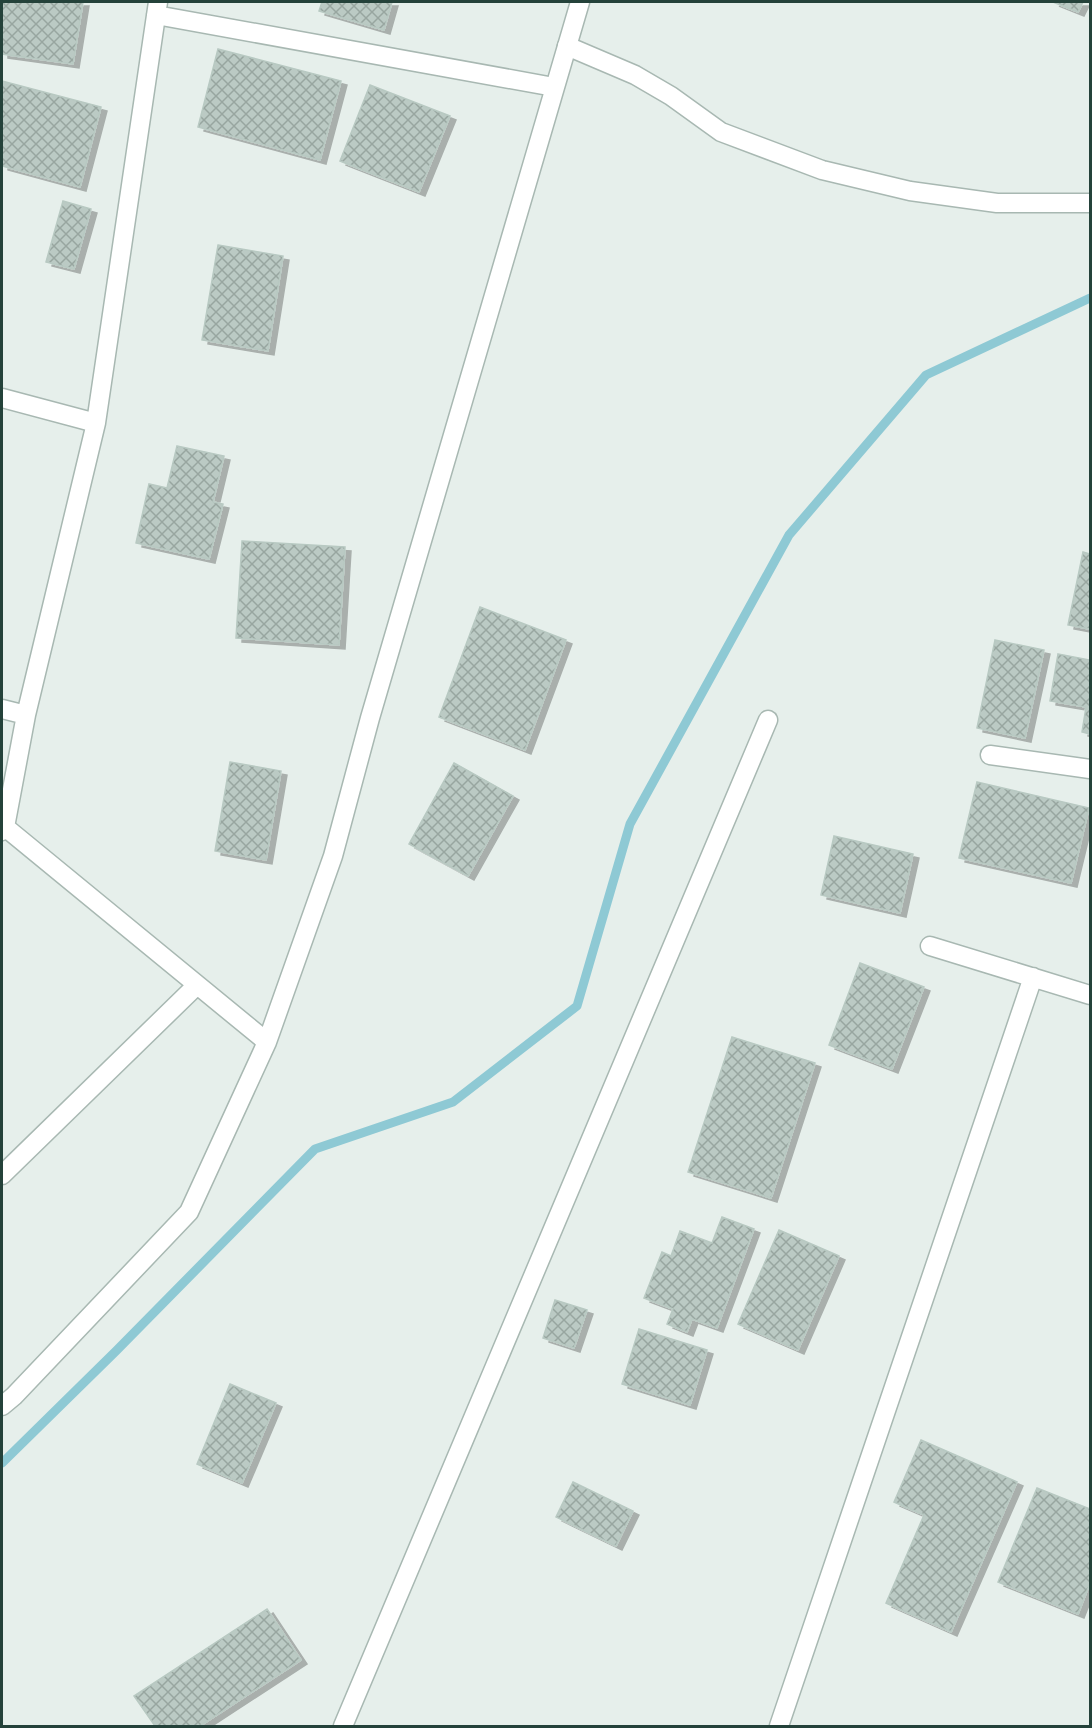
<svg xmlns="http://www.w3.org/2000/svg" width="1092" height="1728" font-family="Karla,sans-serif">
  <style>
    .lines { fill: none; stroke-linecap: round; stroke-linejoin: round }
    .stream { stroke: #8ec9d4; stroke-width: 9 }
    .building { fill: url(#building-cross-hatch); stroke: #b8c9c2; stroke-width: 1.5; filter: url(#shadow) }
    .lane-casing { stroke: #a8b8b2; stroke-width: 21 }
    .street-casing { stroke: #a8b8b2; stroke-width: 21 }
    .lane { stroke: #fff; stroke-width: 18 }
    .street { stroke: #fff; stroke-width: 18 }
  </style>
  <defs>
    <pattern id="building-cross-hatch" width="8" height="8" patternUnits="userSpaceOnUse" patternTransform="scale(1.5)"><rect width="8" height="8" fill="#bbcac4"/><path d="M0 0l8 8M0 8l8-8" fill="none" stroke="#98a6a0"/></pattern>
    <filter id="shadow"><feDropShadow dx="6" dy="4" stdDeviation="0" flood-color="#0004"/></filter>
  </defs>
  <rect width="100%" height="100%" fill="#e6efeb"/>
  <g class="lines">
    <path class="stream" d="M 2,1463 L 116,1351 L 315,1149 L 453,1102 L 577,1006 L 630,824 L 789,535 L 926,375 L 1090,298"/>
  </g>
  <path class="building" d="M 2,2 L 83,2 L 73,64 L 2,54 Z
    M 322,2 L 392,2 L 384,30 L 319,11 Z
    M 1053,2 L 1083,2 L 1078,12 Z
    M 218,49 L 341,81 L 320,160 L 198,127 Z
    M 2,81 L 101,107 L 80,187 L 2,166 Z
    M 370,85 L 450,116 L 419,192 L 340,161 Z
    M 63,201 L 91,209 L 74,269 L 46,262 Z
    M 218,245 L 283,256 L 268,351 L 202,340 Z
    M 177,446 L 224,456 L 213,502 L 223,504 L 209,559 L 136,543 L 149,484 L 167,488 Z
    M 242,541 L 345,547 L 339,645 L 236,638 Z
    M 1083,552 L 1090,554 L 1090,629 L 1068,625 Z
    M 480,607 L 566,640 L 525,750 L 439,717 Z
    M 995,640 L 1044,650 L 1025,738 L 977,728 Z
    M 1058,654 L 1090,660 L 1090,734 L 1082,732 L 1086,707 L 1050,701 Z
    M 230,762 L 281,771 L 266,860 L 215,851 Z
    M 454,763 L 513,796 L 468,876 L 409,844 Z
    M 977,782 L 1089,808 L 1071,883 L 959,858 Z
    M 834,836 L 913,854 L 900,913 L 821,895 Z
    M 860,963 L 924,987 L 892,1069 L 829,1045 Z
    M 732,1037 L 815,1063 L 771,1198 L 688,1172 Z
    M 722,1217 L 754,1229 L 717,1328 L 692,1319 L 687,1332 L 667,1324 L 673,1309 L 644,1298 L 662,1252 L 671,1256 L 680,1231 L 712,1243 Z
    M 779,1230 L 839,1256 L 798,1350 L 738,1324 Z
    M 555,1300 L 587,1310 L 574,1348 L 543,1338 Z
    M 639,1329 L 707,1350 L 690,1405 L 622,1384 Z
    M 230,1384 L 276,1403 L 242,1483 L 197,1464 Z
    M 921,1440 L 1017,1482 L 951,1632 L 886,1603 L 924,1515 L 894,1502 Z
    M 573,1482 L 633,1511 L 616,1546 L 556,1517 Z
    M 1037,1488 L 1090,1509 L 1090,1583 L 1078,1614 L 998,1582 Z
    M 267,1609 L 301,1660 L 200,1726 L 155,1726 L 134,1696 Z"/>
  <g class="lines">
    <defs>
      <path id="lane" d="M 567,46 L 635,75 L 671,96 L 721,132 L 822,170 L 910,191 L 997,203 L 1090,203
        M 990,755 L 1090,769"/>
      <path id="street" d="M 156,15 L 554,87
        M 2,398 L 96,423
        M 2,709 L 26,715
        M 5,827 L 267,1042
        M 2,831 L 5,827 L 26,715 L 96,423 L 158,2
        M 930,946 L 1090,995
        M 2,1175 L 197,985
        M 2,1406 L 14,1396 L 189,1212 L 267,1042 L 333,856 L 370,718 L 580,2
        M 343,1726 L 768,720
        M 779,1726 L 1033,977"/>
    </defs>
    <use href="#lane" class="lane-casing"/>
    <use href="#street" class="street-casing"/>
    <use href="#lane" class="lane"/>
    <use href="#street" class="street"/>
  </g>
  <rect width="1092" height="1728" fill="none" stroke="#24423a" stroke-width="6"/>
</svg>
